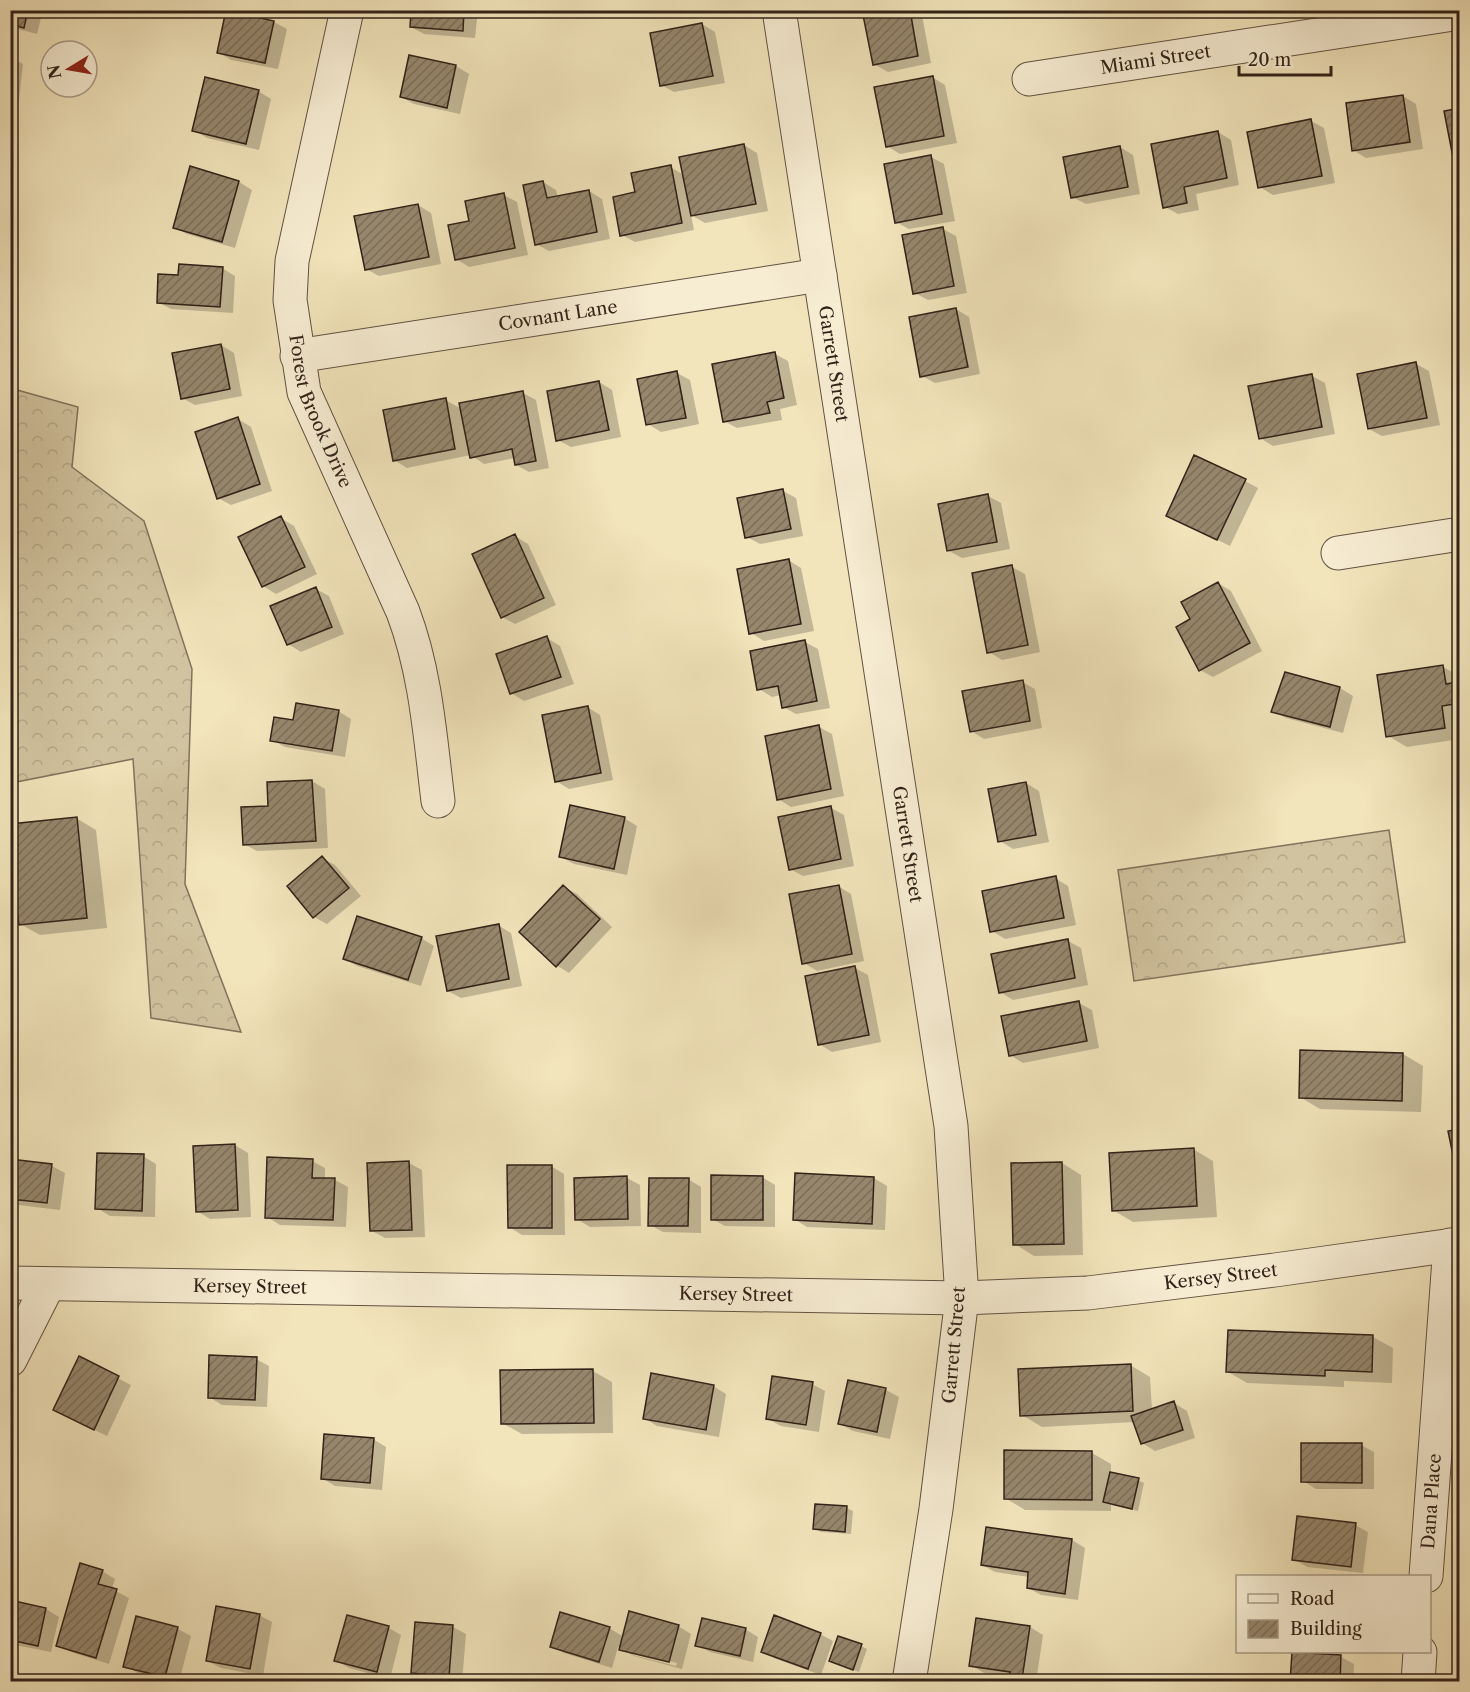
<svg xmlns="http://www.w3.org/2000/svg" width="1470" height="1692" font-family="'Libre Caslon Text',serif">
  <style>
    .forest { fill: url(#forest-crowns); stroke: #82725c; stroke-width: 1.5 }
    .shadow { fill: #0003; fill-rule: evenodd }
    .building { fill: url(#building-hatch); stroke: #322218; stroke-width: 1.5 }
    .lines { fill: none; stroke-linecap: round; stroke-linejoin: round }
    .minor-casing { stroke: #625241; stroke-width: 35 }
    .minor { stroke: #f7edd3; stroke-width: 33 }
    .labels { text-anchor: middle; stroke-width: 6; stroke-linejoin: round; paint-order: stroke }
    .street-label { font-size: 18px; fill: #322218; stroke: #f7edd3 }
  </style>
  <defs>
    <pattern id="forest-crowns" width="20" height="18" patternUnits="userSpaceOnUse" patternTransform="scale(1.5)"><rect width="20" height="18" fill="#d1c39f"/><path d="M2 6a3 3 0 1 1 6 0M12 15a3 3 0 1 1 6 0" fill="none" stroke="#b4a788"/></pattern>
    <pattern id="building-hatch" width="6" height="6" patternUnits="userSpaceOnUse" patternTransform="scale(1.5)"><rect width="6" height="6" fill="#96876d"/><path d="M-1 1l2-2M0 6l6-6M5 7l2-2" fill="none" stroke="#7b6e59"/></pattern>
  </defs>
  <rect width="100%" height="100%" fill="#f2e4bb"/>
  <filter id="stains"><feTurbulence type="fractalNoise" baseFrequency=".00333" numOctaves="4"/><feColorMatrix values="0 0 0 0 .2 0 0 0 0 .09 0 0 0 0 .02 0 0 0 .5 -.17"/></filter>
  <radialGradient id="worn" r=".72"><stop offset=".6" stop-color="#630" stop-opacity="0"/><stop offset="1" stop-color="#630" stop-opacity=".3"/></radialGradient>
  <path class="forest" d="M 10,388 L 78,407 L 72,467 L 144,521 L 192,669 L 185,884 L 241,1032 L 151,1018 L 133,759 L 11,783 Z
    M 1389,830 L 1405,942 L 1134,981 L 1118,870 Z"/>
  <path class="shadow" d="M 10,10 L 43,10 L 37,34 L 10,27 Z
    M 412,10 L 478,10 L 475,38 L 424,34 L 411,27 Z
    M 864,10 L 921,10 L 931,63 L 888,72 L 874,64 Z
    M 227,12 L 274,22 L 287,29 L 278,69 L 231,60 L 218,52 Z
    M 702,24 L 715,32 L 725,83 L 674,92 L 661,85 Z
    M 10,57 L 23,64 L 18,108 L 10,108 Z
    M 410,57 L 456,66 L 469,74 L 460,114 L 414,104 L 401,97 Z
    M 932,77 L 945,85 L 957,143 L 900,154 L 887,146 Z
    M 258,91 L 271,99 L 259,150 L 207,138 L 194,130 Z
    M 1403,96 L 1416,104 L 1423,149 L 1366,158 L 1353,150 Z
    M 1311,121 L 1324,128 L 1335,183 L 1273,195 L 1260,187 Z
    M 1218,132 L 1231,140 L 1239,185 L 1196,194 L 1199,210 L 1178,214 L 1165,207 Z
    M 744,145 L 757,153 L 768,211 L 705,223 L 691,215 L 694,230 L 635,242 L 622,235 L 636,194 L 670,167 L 684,175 Z
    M 1120,147 L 1133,155 L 1140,194 L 1086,204 L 1072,197 Z
    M 931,157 L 944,164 L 955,221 L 909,229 L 896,222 Z
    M 191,168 L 239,182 L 252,190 L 235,248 L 187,234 L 174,227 Z
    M 543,182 L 556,190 L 558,198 L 589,191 L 602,199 L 610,239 L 549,251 L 536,244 Z
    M 504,195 L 517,202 L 528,255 L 469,267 L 456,259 L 470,223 Z
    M 418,205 L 431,213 L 441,264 L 379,276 L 366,269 Z
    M 943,229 L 956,236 L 967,293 L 928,300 L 915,293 Z
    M 222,268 L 235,276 L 233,313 L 171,309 L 158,302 L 180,277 Z
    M 956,309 L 969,317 L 980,374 L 935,383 L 922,376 Z
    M 221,345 L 234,353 L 242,396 L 195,405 L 182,398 Z
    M 775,354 L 788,361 L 797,405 L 780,409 L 782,420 L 737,428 L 724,421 Z
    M 1416,364 L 1429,371 L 1440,425 L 1382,436 L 1369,429 Z
    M 677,373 L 690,380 L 699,424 L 661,432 L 648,424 Z
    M 1312,376 L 1325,383 L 1335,434 L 1273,446 L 1260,438 Z
    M 599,382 L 612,390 L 621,437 L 571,447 L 558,440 Z
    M 523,393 L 536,400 L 549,468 L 529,472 L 516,465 L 515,458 L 484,464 L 471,455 L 407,468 L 394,460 L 445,400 L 462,409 Z
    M 238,419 L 251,427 L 272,491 L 231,505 L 218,498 Z
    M 1245,481 L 1258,488 L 1230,546 L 1168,516 Z
    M 783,491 L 796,498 L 803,536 L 760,544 L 747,537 Z
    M 988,496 L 1001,503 L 1010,549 L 962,558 L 949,551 Z
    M 281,518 L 294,526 L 317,574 L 276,594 L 263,586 Z
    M 515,536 L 528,544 L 556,605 L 515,624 L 502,617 Z
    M 788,560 L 801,568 L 814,631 L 764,641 L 751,633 Z
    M 1012,567 L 1025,574 L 1040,652 L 1002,660 L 989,652 Z
    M 1218,583 L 1231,591 L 1262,651 L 1213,677 L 1200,670 L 1192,620 Z
    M 316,589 L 329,596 L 344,634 L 301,652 L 288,644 Z
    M 547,638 L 560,646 L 574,684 L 524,701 L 511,693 Z
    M 805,642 L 818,649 L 830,708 L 796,714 L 783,707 L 781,695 L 772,697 L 759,689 Z
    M 1443,667 L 1460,676 L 1460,739 L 1407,747 L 1388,736 Z
    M 1286,674 L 1340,688 L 1353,696 L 1343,733 L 1286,718 L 1273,711 Z
    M 1022,682 L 1035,689 L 1042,728 L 984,739 L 971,731 Z
    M 587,707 L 600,715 L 613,780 L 569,789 L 556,781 Z
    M 338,711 L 351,719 L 345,757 L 285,747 L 272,740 L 294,722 Z
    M 819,727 L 832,734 L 844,796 L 791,807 L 778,799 Z
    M 312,781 L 325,789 L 328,848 L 257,851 L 244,844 L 270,808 Z
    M 1026,783 L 1039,791 L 1049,842 L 1013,849 L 1000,841 Z
    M 831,808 L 844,815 L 854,866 L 803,876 L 790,869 Z
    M 76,818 L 96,830 L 107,928 L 40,935 L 20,924 L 19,912 L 10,907 L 10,826 Z
    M 624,818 L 637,826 L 627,875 L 574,864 L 561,857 Z
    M 322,858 L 335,865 L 361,896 L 327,924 L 314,917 Z
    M 1055,878 L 1068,886 L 1076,925 L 1005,939 L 992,931 Z
    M 838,886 L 851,894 L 864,961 L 817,971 L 804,963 Z
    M 564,887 L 577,894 L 612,927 L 569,973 L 556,965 Z
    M 498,925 L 511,933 L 522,986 L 461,998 L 448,991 Z
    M 421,938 L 434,946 L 421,986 L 357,966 L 344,958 Z
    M 1068,941 L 1081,948 L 1088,985 L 1013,1000 L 1000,992 Z
    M 855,968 L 868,975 L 881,1042 L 832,1052 L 819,1044 Z
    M 1079,1003 L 1092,1010 L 1099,1048 L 1023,1063 L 1010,1055 Z
    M 1403,1054 L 1423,1066 L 1421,1112 L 1320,1109 L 1300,1097 Z
    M 235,1145 L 248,1153 L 251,1217 L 210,1219 L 197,1211 Z
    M 1193,1149 L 1213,1161 L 1217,1217 L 1133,1222 L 1113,1210 Z
    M 143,1156 L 156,1164 L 155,1217 L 110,1216 L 97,1208 Z
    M 10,1161 L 52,1166 L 65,1173 L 60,1210 L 10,1204 Z
    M 312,1161 L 325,1168 L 325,1179 L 335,1180 L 348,1187 L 346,1227 L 280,1225 L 267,1217 Z
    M 409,1163 L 422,1170 L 425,1237 L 385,1238 L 372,1231 Z
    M 1062,1163 L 1081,1175 L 1083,1255 L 1034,1256 L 1015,1244 Z
    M 551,1166 L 564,1174 L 565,1235 L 522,1235 L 509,1227 Z
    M 762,1177 L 775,1185 L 775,1227 L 725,1226 L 712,1219 Z
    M 627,1178 L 640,1185 L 641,1226 L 590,1227 L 577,1219 Z
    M 874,1178 L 887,1186 L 885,1230 L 807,1227 L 794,1219 Z
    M 688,1179 L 701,1187 L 701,1233 L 663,1232 L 650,1225 Z
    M 1229,1332 L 1373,1337 L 1393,1348 L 1392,1383 L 1344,1381 L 1344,1387 L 1247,1383 L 1228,1372 Z
    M 79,1358 L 131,1385 L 107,1436 L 68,1417 Z
    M 256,1359 L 269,1366 L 267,1407 L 222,1405 L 209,1397 Z
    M 1130,1365 L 1150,1377 L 1152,1410 L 1174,1403 L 1187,1411 L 1195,1438 L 1155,1451 L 1142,1443 L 1135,1422 L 1042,1427 L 1022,1415 Z
    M 593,1371 L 612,1382 L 613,1433 L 522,1434 L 502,1423 Z
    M 812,1384 L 825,1391 L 819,1432 L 781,1426 L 768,1419 Z
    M 713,1386 L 726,1394 L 719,1437 L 657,1426 L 644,1418 Z
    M 886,1390 L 899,1397 L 890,1439 L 853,1431 L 840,1424 Z
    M 373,1439 L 386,1447 L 382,1490 L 335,1486 L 322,1478 Z
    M 1361,1445 L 1374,1452 L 1374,1489 L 1316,1489 L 1303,1481 Z
    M 1092,1453 L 1111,1464 L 1111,1473 L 1138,1480 L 1144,1483 L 1138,1511 L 1111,1505 L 1111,1511 L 1025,1510 L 1005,1498 Z
    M 847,1508 L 853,1511 L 851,1534 L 821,1532 L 815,1529 Z
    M 1355,1525 L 1368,1532 L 1363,1573 L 1307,1567 L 1294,1559 Z
    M 1072,1540 L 1085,1548 L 1078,1600 L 1041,1595 L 1028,1588 L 1029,1577 L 995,1572 L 982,1565 Z
    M 102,1571 L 115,1579 L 112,1589 L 129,1598 L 109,1664 L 71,1652 L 58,1645 Z
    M 10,1602 L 46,1609 L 59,1617 L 51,1652 L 10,1644 Z
    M 259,1615 L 272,1622 L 263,1676 L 221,1668 L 208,1661 Z
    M 137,1618 L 178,1629 L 191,1636 L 179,1682 L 170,1682 L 138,1673 L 125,1666 Z
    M 417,1624 L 453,1627 L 466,1634 L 462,1682 L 426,1680 L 413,1672 Z
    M 678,1626 L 691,1634 L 682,1669 L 634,1656 L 618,1647 L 612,1668 L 564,1653 L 552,1646 L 609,1628 L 624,1637 ZM 633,1652 L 677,1663 L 676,1666 L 633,1655 Z
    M 1030,1627 L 1043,1635 L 1036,1682 L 1020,1682 L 1012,1677 L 984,1673 L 971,1665 Z
    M 389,1628 L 401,1635 L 390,1679 L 349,1668 L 336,1660 Z
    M 745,1629 L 758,1637 L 753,1662 L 710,1652 L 697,1645 Z
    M 820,1634 L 833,1641 L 821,1675 L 776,1659 L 763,1651 Z
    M 861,1646 L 867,1649 L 859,1672 L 831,1661 Z
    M 1293,1653 L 1341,1657 L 1354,1664 L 1353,1682 L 1291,1682 Z"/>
  <path class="building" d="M 10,10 L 28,10 L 24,28 L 10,24 Z
    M 226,10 L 274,21 L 265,63 L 217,53 Z
    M 411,10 L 464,10 L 463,31 L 410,27 Z
    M 862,10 L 910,10 L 918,56 L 873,65 Z
    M 702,23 L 713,76 L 660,86 L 650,33 Z
    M 409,55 L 456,65 L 447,108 L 400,97 Z
    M 933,76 L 944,136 L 886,147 L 874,87 Z
    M 205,77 L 259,90 L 246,144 L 192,131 Z
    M 1403,95 L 1410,142 L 1352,151 L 1346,103 Z
    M 1460,108 L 1460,177 L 1457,178 L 1444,111 Z
    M 1311,119 L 1322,176 L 1258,188 L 1247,132 Z
    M 1218,131 L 1227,178 L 1184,187 L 1187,203 L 1163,208 L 1151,144 Z
    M 744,144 L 756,204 L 691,216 L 679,157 Z
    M 1120,146 L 1128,187 L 1071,198 L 1063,157 Z
    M 931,155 L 942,214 L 895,223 L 884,164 Z
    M 671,165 L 682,223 L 620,236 L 613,197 L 635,192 L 631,173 Z
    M 190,166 L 239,181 L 222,242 L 173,228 Z
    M 543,181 L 547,198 L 589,190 L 597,232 L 535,245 L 523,185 Z
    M 504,193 L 515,248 L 455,260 L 448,225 L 469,221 L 465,201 Z
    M 418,204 L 429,257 L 365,270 L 354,216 Z
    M 943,227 L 954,286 L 913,294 L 902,235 Z
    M 179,264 L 223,267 L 220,307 L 157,303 L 158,274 L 178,275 Z
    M 956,308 L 968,367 L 920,377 L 909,317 Z
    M 221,344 L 230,389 L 181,399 L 172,353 Z
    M 775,352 L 784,398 L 767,402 L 770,413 L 723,422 L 712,364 Z
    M 1416,362 L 1427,418 L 1368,429 L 1357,374 Z
    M 677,371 L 686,418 L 646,425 L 637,379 Z
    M 1312,374 L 1322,427 L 1259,439 L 1248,386 Z
    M 599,381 L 609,430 L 556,441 L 547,391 Z
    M 523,391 L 536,461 L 515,465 L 512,449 L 470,458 L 459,403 Z
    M 446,398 L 455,449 L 393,461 L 383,410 Z
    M 238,417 L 260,484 L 217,499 L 195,432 Z
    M 1194,455 L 1246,479 L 1217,540 L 1166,516 Z
    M 783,489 L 791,529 L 745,538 L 737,498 Z
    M 988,494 L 997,542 L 947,551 L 938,504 Z
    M 281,516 L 305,567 L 262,587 L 238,537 Z
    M 515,534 L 544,598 L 501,618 L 472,554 Z
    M 789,559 L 801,624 L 749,634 L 737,569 Z
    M 1012,565 L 1028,645 L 987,653 L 972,573 Z
    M 1218,582 L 1250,643 L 1199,671 L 1176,627 L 1190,619 L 1181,602 Z
    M 316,587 L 332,627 L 287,645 L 270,606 Z
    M 547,636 L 561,677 L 510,694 L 496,654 Z
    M 805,640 L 817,701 L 782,708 L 778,686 L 757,690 L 750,651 Z
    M 1443,665 L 1446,684 L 1457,682 L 1460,695 L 1460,703 L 1442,706 L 1445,728 L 1386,737 L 1377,675 Z
    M 1285,672 L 1340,687 L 1330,727 L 1271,712 Z
    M 1023,680 L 1030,721 L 970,732 L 962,691 Z
    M 296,703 L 339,710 L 332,751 L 270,741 L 274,717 L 293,720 Z
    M 588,706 L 601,773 L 555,782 L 542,715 Z
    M 819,725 L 831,789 L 777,800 L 765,736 Z
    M 312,780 L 316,841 L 243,845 L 241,807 L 268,806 L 267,782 Z
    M 1026,782 L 1036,835 L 998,842 L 988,789 Z
    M 570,805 L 625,817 L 614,869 L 559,857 Z
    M 831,806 L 841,859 L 789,870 L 778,817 Z
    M 77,817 L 87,918 L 19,925 L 16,903 L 10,904 L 10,824 Z
    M 322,856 L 349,888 L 313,918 L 287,886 Z
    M 1056,876 L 1064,918 L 990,932 L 982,891 Z
    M 563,885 L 600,919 L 556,967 L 519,932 Z
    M 839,885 L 852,954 L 802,964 L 789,894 Z
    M 357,916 L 422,937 L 408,980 L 343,959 Z
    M 499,924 L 509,979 L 447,991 L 436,936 Z
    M 1068,939 L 1075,978 L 999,993 L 991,954 Z
    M 855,966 L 869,1035 L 818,1045 L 805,976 Z
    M 1079,1001 L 1087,1041 L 1009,1056 L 1001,1016 Z
    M 1300,1050 L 1403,1053 L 1402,1101 L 1299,1098 Z
    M 1460,1129 L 1460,1170 L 1456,1170 L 1448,1131 Z
    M 235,1144 L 238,1210 L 196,1212 L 193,1146 Z
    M 1194,1148 L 1197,1206 L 1112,1211 L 1109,1153 Z
    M 97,1153 L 144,1154 L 142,1211 L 95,1209 Z
    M 267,1157 L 313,1159 L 312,1178 L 335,1178 L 333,1220 L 265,1218 Z
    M 10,1159 L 52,1164 L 47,1203 L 10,1199 Z
    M 409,1161 L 412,1230 L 370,1231 L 367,1163 Z
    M 1062,1162 L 1064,1244 L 1013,1245 L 1011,1163 Z
    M 507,1165 L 552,1165 L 552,1228 L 508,1228 Z
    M 795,1173 L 874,1177 L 872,1224 L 793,1220 Z
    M 711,1175 L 763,1176 L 763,1220 L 711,1220 Z
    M 627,1176 L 628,1219 L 575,1220 L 574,1178 Z
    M 649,1178 L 689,1178 L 688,1226 L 648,1226 Z
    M 1228,1330 L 1373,1335 L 1372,1372 L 1325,1370 L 1325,1376 L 1226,1372 Z
    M 209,1355 L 257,1357 L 255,1400 L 208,1398 Z
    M 79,1356 L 119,1376 L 94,1430 L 53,1410 Z
    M 1131,1364 L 1133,1411 L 1020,1416 L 1018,1369 Z
    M 593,1369 L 594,1423 L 501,1424 L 500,1370 Z
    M 651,1373 L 714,1385 L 706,1430 L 643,1419 Z
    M 772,1376 L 813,1382 L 806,1425 L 766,1419 Z
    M 848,1380 L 886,1388 L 877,1432 L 838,1424 Z
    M 1174,1401 L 1183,1430 L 1141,1444 L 1131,1416 Z
    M 324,1434 L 374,1438 L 370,1483 L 321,1479 Z
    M 1301,1443 L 1362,1443 L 1362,1483 L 1301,1482 Z
    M 1004,1450 L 1092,1451 L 1092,1500 L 1004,1499 Z
    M 1110,1472 L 1139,1478 L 1132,1509 L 1103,1502 Z
    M 815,1504 L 847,1506 L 845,1532 L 813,1529 Z
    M 1297,1516 L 1356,1523 L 1351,1567 L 1292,1560 Z
    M 986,1527 L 1072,1539 L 1065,1594 L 1027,1588 L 1028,1572 L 981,1565 Z
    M 80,1563 L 103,1570 L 98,1584 L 117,1589 L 96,1658 L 56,1646 Z
    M 10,1600 L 46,1608 L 38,1646 L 10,1640 Z
    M 216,1606 L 260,1614 L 250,1669 L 206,1661 Z
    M 629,1611 L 679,1625 L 669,1662 L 619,1650 Z
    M 560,1612 L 610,1627 L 599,1662 L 550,1647 Z
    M 347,1615 L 389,1626 L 377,1672 L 334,1661 Z
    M 774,1615 L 821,1633 L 808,1669 L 761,1652 Z
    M 136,1616 L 178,1627 L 165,1677 L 123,1667 Z
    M 702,1618 L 746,1628 L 740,1656 L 695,1646 Z
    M 976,1618 L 1030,1626 L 1022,1679 L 1009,1677 L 1010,1672 L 969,1666 Z
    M 415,1622 L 453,1625 L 449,1677 L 411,1673 Z
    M 838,1636 L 862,1644 L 853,1670 L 829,1661 Z
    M 1292,1652 L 1341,1655 L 1340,1682 L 1290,1682 Z"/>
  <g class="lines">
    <defs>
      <g id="minor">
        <path id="s1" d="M 347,10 L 292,261 L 290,300 L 304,392 L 403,612 C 426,673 430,736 438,801"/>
        <path id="s2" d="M 779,10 L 951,1126 L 962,1298 L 936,1509 L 909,1682"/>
        <path id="s3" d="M 1029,79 L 1460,13"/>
        <path id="s4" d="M 297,356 L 820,275"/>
        <path d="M 1338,553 L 1460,534"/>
        <path id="s5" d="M 10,1283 L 962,1298 L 1088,1293 L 1275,1270 L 1460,1244"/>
        <path d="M 10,1360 L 48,1285"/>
        <path id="s6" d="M 1426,1576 L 1450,1245"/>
        <path d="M 1418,1682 L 1420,1652"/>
      </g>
    </defs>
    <use href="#minor" class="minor-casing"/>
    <use href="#minor" class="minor"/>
  </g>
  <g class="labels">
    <g class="street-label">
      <text dy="6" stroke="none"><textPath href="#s3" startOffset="128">Miami Street</textPath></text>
      <text dy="6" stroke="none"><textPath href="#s4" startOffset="264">Covnant Lane</textPath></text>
      <text dy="6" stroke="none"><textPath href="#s2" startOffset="358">Garrett Street</textPath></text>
      <text dy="6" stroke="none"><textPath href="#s1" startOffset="412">Forest Brook Drive</textPath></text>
      <text dy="6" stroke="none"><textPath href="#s2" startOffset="844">Garrett Street</textPath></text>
      <text dy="6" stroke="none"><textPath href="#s5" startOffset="1212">Kersey Street</textPath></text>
      <text dy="6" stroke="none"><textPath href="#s5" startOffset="240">Kersey Street</textPath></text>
      <text dy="6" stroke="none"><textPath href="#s5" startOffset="726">Kersey Street</textPath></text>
      <text transform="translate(954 1345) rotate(-85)" y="6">Garrett Street</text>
      <text dy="6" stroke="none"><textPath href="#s6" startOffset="75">Dana Place</textPath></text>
    </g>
  </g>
  <rect width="1470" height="1692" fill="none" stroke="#f2e4bb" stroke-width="36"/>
  <rect x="12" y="12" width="1446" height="1668" fill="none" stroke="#322218" stroke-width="3"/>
  <rect x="18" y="18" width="1434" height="1656" fill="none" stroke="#322218" stroke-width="1.5"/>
  <rect x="1236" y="1575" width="195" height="78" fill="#f7edd3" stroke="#a89c88" stroke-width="1.5"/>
  <rect x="1248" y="1594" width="30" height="9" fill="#f7edd3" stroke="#a89c88" stroke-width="1.5"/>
  <text x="1290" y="1605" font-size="18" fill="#322218">Road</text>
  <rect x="1248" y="1620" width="30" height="18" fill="url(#building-hatch)" stroke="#a89c88" stroke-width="1.5"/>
  <text x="1290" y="1635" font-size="18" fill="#322218">Building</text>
  <g transform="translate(69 69) rotate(259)"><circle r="28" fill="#f7edd3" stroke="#a89c88" stroke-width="1.5"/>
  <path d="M0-4.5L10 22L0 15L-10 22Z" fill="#8f2418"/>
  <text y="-9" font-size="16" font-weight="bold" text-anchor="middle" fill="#322218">N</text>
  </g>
  <path d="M1239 66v9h92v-9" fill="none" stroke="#322218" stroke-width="3"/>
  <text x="1248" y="66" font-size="18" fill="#322218" stroke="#f7edd3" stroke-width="4.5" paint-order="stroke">20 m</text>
  <rect width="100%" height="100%" filter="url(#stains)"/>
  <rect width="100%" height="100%" fill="url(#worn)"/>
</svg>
